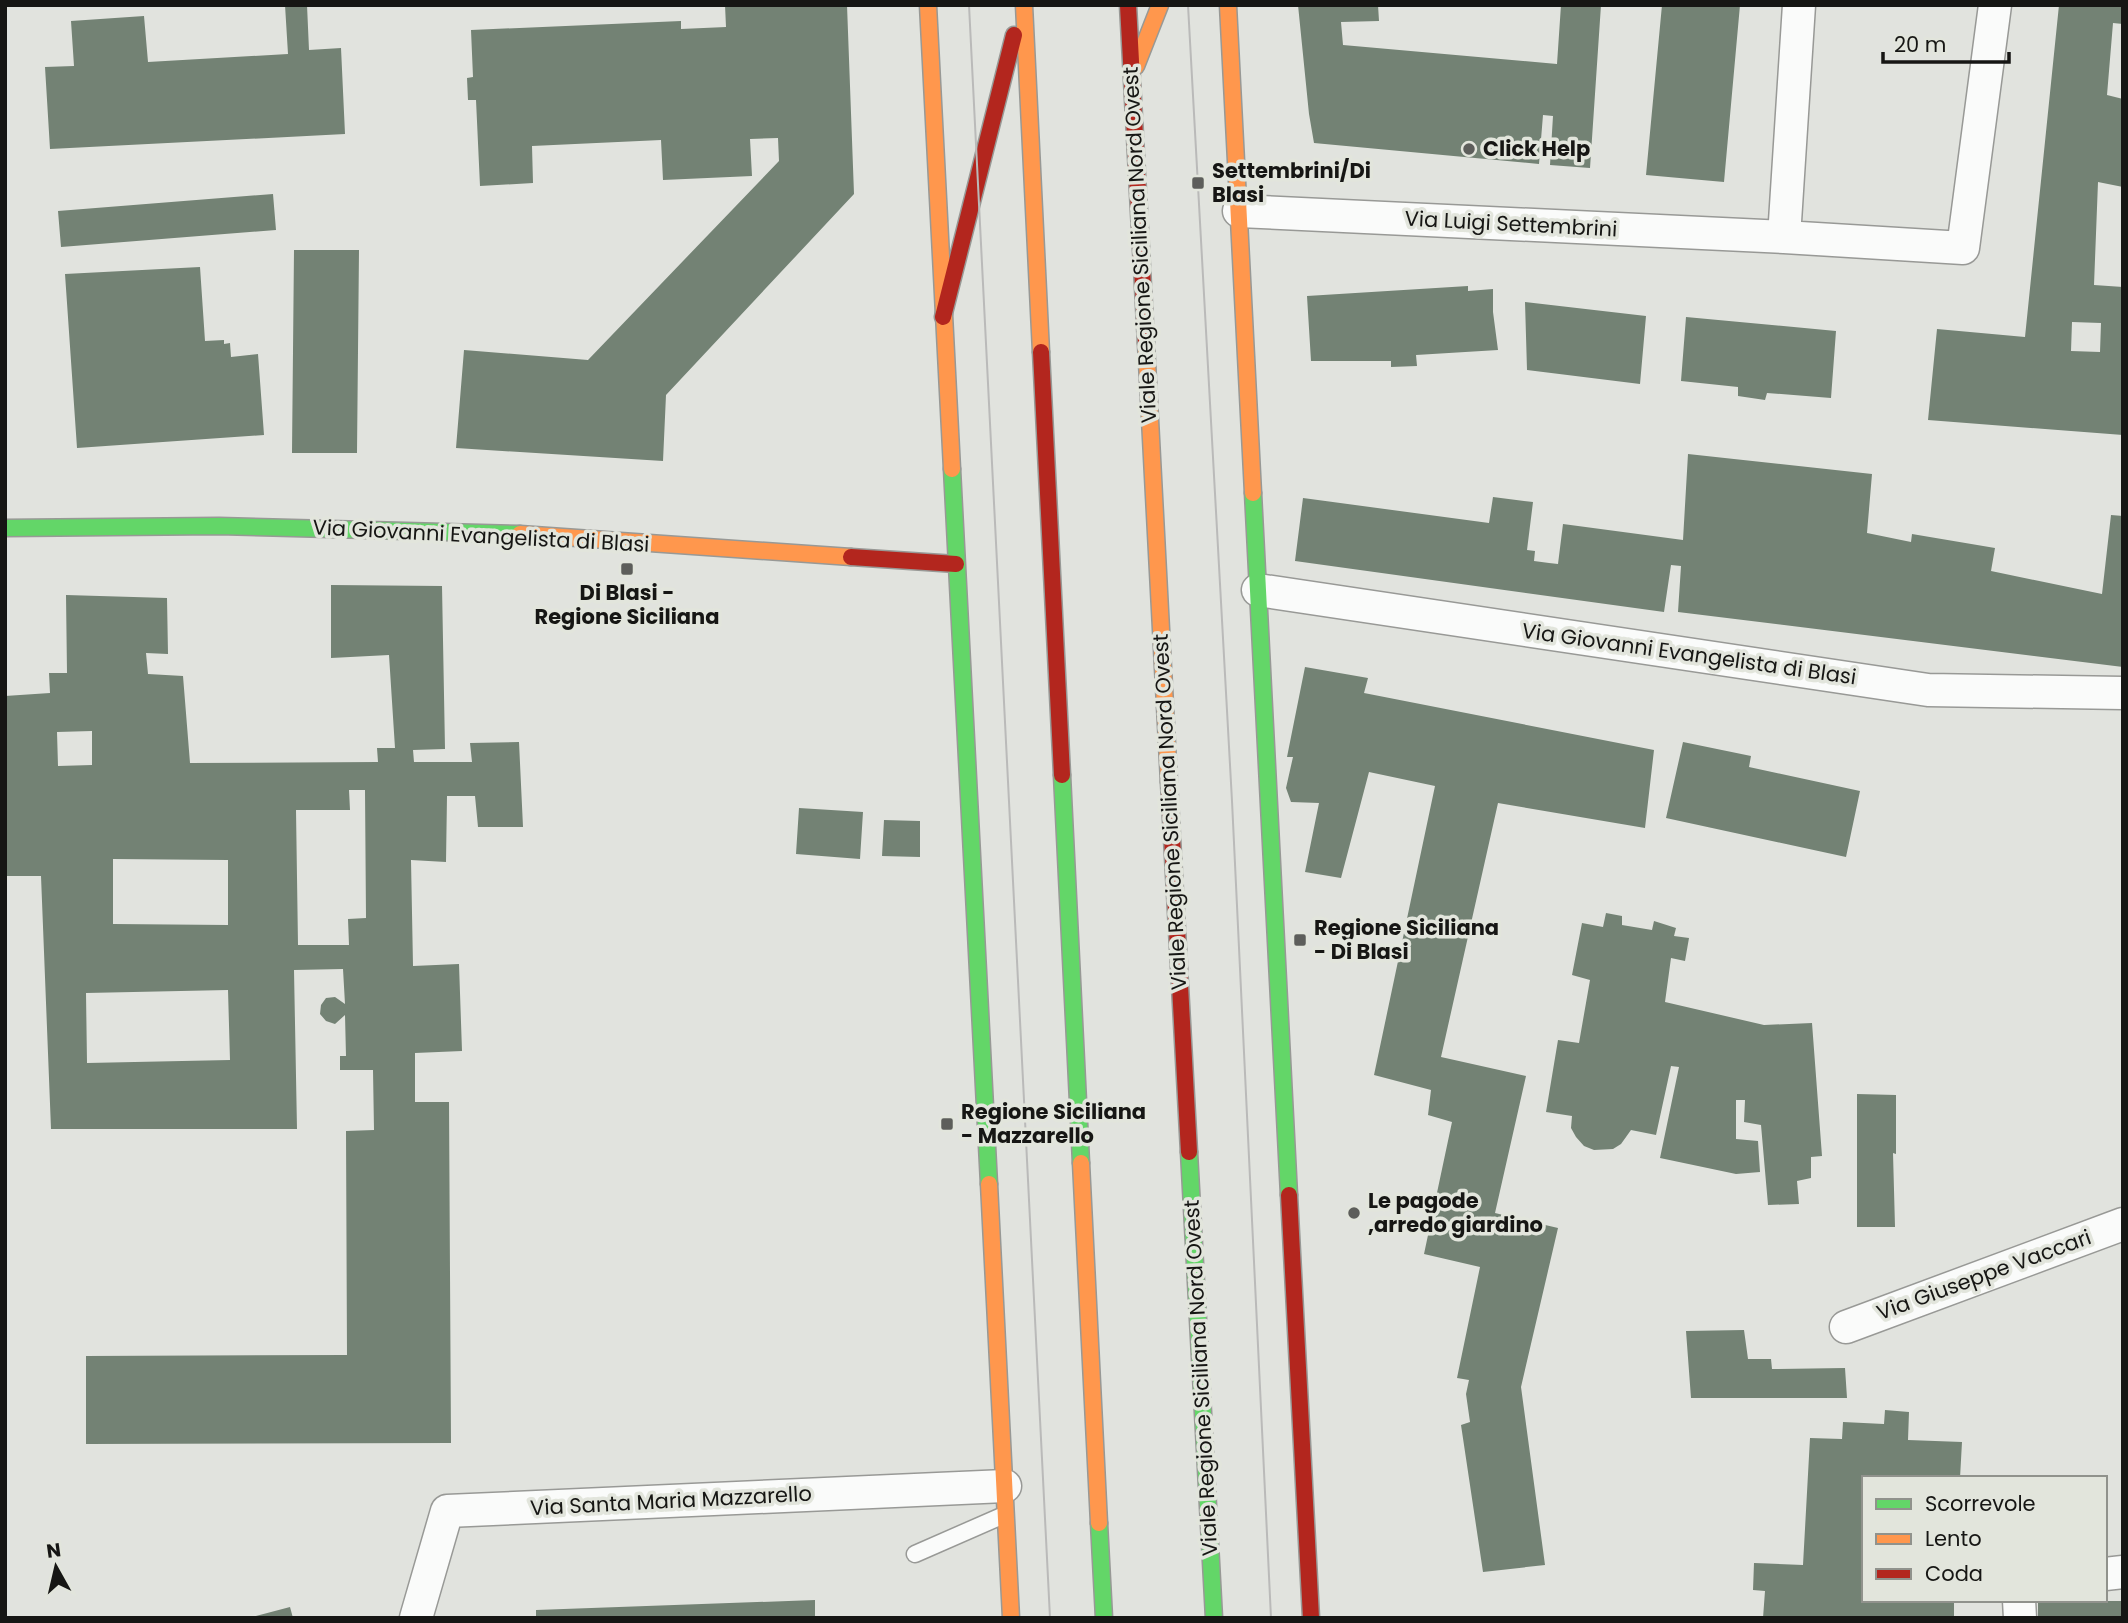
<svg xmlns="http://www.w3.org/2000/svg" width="2128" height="1623" font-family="Poppins,sans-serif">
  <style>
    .building { fill: #738274; fill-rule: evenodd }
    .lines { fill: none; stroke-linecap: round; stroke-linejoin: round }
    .lane-casing { stroke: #989996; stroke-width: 19 }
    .street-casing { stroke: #989996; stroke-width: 35 }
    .fast-casing { stroke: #989996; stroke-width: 19 }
    .slow-casing { stroke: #989996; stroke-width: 19 }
    .jam-casing { stroke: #989996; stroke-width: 19 }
    .lane { stroke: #fafbfa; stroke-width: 16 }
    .street { stroke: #fafbfa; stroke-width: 32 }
    .fast { stroke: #63d668; stroke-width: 16 }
    .slow { stroke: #ff974d; stroke-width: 16 }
    .jam { stroke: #b3261e; stroke-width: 16 }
    .tram { stroke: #babab9; stroke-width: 2 }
    .poi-dot { fill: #5d5e5b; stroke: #e2e5dc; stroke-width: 2.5 }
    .labels { text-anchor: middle; stroke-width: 7; stroke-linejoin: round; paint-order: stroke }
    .poi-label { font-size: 21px; font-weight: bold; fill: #161614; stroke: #e2e5dc; text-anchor: start }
    .street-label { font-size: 21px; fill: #161614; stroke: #e2e5dc }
  </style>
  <rect width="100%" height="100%" fill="#e1e3de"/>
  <path class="building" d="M 285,5 L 307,5 L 309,50 L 341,48 L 345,134 L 50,149 L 45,67 L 74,66 L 71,21 L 144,16 L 148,62 L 288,54 Z
    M 725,5 L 847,5 L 854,194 L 666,395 L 663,461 L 456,448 L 464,350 L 588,360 L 779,161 L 778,138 L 750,139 L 752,176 L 663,180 L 661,140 L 532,146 L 533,183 L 480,186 L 476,100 L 468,100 L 467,78 L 473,77 L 471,30 L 681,21 L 681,29 L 726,27 Z
    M 1298,5 L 1378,5 L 1379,21 L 1341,22 L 1343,45 L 1557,64 L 1561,5 L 1601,5 L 1590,168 L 1550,165 L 1553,116 L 1543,115 L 1539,164 L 1314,143 L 1309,114 Z
    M 1662,5 L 1740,5 L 1724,182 L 1646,175 Z
    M 2059,5 L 2123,5 L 2123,24 L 2113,23 L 2107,95 L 2123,99 L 2123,187 L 2098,182 L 2094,285 L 2123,287 L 2123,435 L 1928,420 L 1937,329 L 2025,337 ZM 2072,322 L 2101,323 L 2100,352 L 2071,351 Z
    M 273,194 L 276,230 L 61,247 L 58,211 Z
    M 294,250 L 359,250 L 357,453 L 292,453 Z
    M 200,267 L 205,341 L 224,340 L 224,344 L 230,343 L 231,357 L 258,354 L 264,435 L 77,448 L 65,274 Z
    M 1468,286 L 1468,291 L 1493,289 L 1493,312 L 1498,350 L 1416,355 L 1417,366 L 1391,367 L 1391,361 L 1311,361 L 1307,296 Z
    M 1525,302 L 1646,316 L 1640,384 L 1527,370 Z
    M 1686,317 L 1836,331 L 1831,398 L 1767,393 L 1765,400 L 1738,396 L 1738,387 L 1681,381 Z
    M 1688,454 L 1872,474 L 1867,533 L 1911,542 L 1912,534 L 1995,548 L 1991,571 L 2102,594 L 2111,515 L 2123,516 L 2123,667 L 1678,612 L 1681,566 L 1671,565 L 1664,612 L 1295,561 L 1303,498 L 1489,523 L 1493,497 L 1533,502 L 1527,550 L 1535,551 L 1534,561 L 1549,563 L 1558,564 L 1563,524 L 1683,540 Z
    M 331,585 L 442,586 L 445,749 L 413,750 L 414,762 L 472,762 L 470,743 L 519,742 L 523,827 L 478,827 L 475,796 L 447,796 L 446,862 L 411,860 L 413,966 L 459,964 L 462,1051 L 415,1053 L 415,1102 L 449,1102 L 451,1443 L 86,1444 L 86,1356 L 347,1355 L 346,1131 L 374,1130 L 373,1070 L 340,1070 L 340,1056 L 346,1056 L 345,1015 L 335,1024 L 326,1021 L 320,1014 L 321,1005 L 326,998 L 335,997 L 345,1004 L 343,969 L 294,970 L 297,1129 L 51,1129 L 41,876 L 5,876 L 5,696 L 50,693 L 49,673 L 67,673 L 66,595 L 167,598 L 168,654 L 146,653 L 148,674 L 183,676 L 190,763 L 378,762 L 377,748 L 395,748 L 389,655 L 331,658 ZM 92,731 L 92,765 L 58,766 L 57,732 ZM 349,790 L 365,790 L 366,918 L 348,919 L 349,945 L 298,945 L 296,810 L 350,810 ZM 113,859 L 228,860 L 228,925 L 113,924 ZM 228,990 L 230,1060 L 87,1063 L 86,993 Z
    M 1305,667 L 1368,678 L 1364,693 L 1654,750 L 1645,828 L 1498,803 L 1441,1057 L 1526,1076 L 1495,1213 L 1558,1228 L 1521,1387 L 1545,1565 L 1483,1572 L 1461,1425 L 1470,1422 L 1466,1394 L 1469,1380 L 1457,1378 L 1480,1267 L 1424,1254 L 1452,1122 L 1428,1115 L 1431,1090 L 1374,1075 L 1435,786 L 1369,772 L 1341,878 L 1305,872 L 1319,803 L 1291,802 L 1286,788 L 1293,757 L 1287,757 Z
    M 1683,742 L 1751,756 L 1749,767 L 1860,791 L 1846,857 L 1666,818 Z
    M 799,808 L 863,812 L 860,859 L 796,854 Z
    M 884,820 L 920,821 L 920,857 L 882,856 Z
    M 1606,913 L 1622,916 L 1622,925 L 1652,930 L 1654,921 L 1676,928 L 1674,936 L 1689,938 L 1685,961 L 1671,958 L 1665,1002 L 1764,1025 L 1812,1023 L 1822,1156 L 1811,1157 L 1811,1178 L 1797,1181 L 1799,1204 L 1768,1205 L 1761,1125 L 1744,1122 L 1745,1100 L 1736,1100 L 1736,1139 L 1758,1141 L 1760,1172 L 1736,1174 L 1660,1158 L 1679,1067 L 1671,1066 L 1656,1135 L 1631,1130 L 1621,1144 L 1613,1149 L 1594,1150 L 1584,1146 L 1576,1137 L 1571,1128 L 1572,1116 L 1546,1112 L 1558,1040 L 1579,1043 L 1590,980 L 1572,975 L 1582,923 L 1603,927 Z
    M 1857,1094 L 1896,1095 L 1896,1154 L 1893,1153 L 1895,1227 L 1857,1227 Z
    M 1744,1330 L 1748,1359 L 1771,1359 L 1772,1369 L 1845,1368 L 1847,1398 L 1691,1398 L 1686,1331 Z
    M 1885,1410 L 1909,1412 L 1908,1440 L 1962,1442 L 1960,1478 L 1864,1478 L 1864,1600 L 1954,1600 L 1954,1618 L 1763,1618 L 1765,1591 L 1753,1590 L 1754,1563 L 1803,1565 L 1810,1438 L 1842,1439 L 1843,1422 L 1884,1424 Z
    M 815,1600 L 815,1618 L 536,1618 L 536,1610 Z
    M 2038,1601 L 2123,1601 L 2123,1618 L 2038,1618 Z
    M 290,1607 L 293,1618 L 252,1618 L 252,1617 Z"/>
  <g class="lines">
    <defs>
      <path id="lane" d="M 915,1554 L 1004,1515"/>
      <path id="street" d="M 1239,211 L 1784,237 L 1963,248 L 1995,5
        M 1784,237 L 1799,5
        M 1258,590 L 1928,690 L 2123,693
        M 1846,1327 L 2123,1224
        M 2105,1574 L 2123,1572
        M 2019,1600 L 2020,1618
        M 416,1618 L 447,1511 L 1005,1486"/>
      <path id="fast" d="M 952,469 L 989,1184
        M 1253,493 L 1289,1195
        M 5,528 L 219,526 L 520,534
        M 1062,775 L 1081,1163
        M 1189,1152 L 1214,1618
        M 1099,1523 L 1104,1618"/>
      <path id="slow" d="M 928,5 L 952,469
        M 1024,5 L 1041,352
        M 1228,5 L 1253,493
        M 1136,66 L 1160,5
        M 1146,343 L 1169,782
        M 520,534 L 851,557
        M 1081,1163 L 1099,1523
        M 989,1184 L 1011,1618"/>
      <path id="jam" d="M 1128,5 L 1146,343
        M 943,317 L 1014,35
        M 1041,352 L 1062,775
        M 851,557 L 956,564
        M 1169,782 L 1189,1152
        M 1289,1195 L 1311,1618"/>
    </defs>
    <use href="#lane" class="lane-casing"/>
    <use href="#street" class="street-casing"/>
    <use href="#fast" class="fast-casing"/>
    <use href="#slow" class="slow-casing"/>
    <use href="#jam" class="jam-casing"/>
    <use href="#lane" class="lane"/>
    <use href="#street" class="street"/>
    <use href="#fast" class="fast"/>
    <use href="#slow" class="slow"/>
    <use href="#jam" class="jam"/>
    <path class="tram" d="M 969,5 L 1050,1618
      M 1188,5 L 1232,801 L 1271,1618"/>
  </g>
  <g class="poi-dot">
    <circle cx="1469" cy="149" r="7"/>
    <rect x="1191" y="176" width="14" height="14" rx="3.5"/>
    <rect x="620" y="562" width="14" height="14" rx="3.5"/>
    <rect x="1293" y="933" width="14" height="14" rx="3.5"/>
    <rect x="940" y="1117" width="14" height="14" rx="3.5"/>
    <circle cx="1354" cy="1213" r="7"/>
  </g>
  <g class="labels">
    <g class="poi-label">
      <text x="1483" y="156">Click Help</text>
      <text x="1212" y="178">Settembrini/Di<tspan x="1212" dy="24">Blasi</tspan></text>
      <text x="627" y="600" text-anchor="middle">Di Blasi -<tspan x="627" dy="24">Regione Siciliana</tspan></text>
      <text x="1314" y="935">Regione Siciliana<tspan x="1314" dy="24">- Di Blasi</tspan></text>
      <text x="961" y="1119">Regione Siciliana<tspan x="961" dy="24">- Mazzarello</tspan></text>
      <text x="1368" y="1208">Le pagode<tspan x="1368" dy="24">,arredo giardino</tspan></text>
    </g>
    <g class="street-label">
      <text transform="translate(1511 224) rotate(3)" y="7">Via Luigi Settembrini</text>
      <text transform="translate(1140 245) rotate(-93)" y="7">Viale Regione Siciliana Nord Ovest</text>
      <text transform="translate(481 536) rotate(3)" y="7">Via Giovanni Evangelista di Blasi</text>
      <text transform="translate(1689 654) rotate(8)" y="7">Via Giovanni Evangelista di Blasi</text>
      <text transform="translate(1170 812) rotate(-93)" y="7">Viale Regione Siciliana Nord Ovest</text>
      <text transform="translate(1984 1275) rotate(-20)" y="7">Via Giuseppe Vaccari</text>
      <text transform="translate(1201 1378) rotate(-93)" y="7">Viale Regione Siciliana Nord Ovest</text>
      <text transform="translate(671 1501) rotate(-3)" y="7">Via Santa Maria Mazzarello</text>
    </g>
  </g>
  <rect width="2128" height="1623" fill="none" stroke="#161614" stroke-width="14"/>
  <rect x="1862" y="1476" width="245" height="126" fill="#e2e5dc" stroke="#90928c" stroke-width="2"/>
  <rect x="1876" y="1499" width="35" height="10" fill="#63d668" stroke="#90928c" stroke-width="2"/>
  <text x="1925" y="1511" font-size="21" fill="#161614">Scorrevole</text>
  <rect x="1876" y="1534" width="35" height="10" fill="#ff974d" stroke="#90928c" stroke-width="2"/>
  <text x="1925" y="1546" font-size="21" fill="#161614">Lento</text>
  <rect x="1876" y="1569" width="35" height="10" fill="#b3261e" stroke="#90928c" stroke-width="2"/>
  <text x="1925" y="1581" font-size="21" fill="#161614">Coda</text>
  <g transform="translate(56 1567) rotate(352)" stroke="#e2e5dc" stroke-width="5" paint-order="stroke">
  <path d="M0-5L12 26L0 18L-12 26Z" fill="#161614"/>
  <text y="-10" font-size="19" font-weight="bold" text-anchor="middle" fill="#161614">N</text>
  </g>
  <path d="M1883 52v10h126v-10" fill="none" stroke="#161614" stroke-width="3.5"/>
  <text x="1894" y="52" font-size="21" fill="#161614" stroke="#e2e5dc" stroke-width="5" paint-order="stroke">20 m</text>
</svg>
